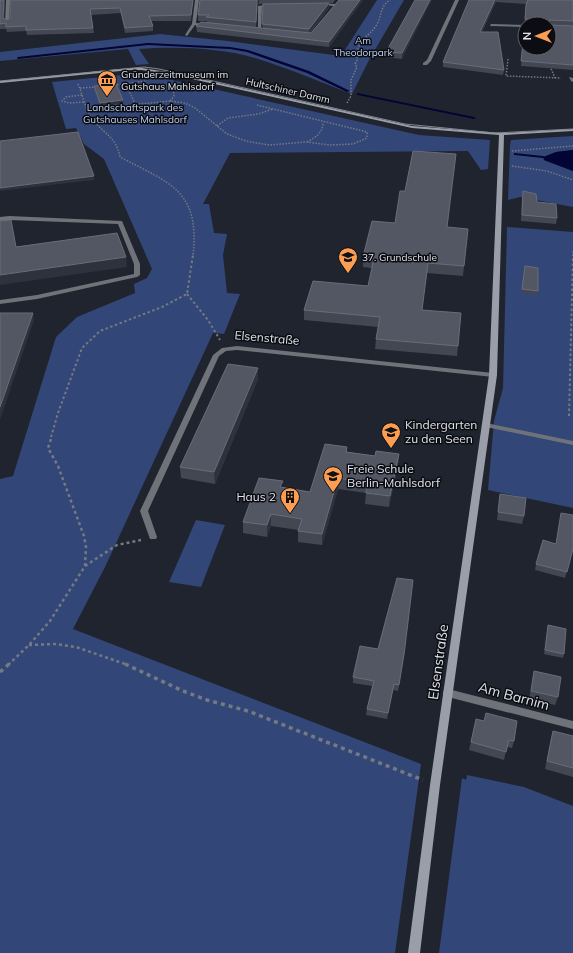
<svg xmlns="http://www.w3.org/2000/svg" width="573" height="953" font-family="Mulish,sans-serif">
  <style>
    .green { fill: #334678 }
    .water { fill: #020435 }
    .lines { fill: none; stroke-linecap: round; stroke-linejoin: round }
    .stream { fill: #020435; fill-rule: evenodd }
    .path-far3 { stroke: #747982; stroke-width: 1.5; stroke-dasharray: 1.5 1.5; stroke-linecap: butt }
    .path-far2 { stroke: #747982; stroke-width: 2; stroke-dasharray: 2.5 2.5; stroke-linecap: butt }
    .path-far1 { stroke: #747982; stroke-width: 2.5; stroke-dasharray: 3 3; stroke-linecap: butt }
    .path { stroke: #747982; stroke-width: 3.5; stroke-dasharray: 4 4; stroke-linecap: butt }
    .lane { fill: #6f7278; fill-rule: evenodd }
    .street { fill: #6f7278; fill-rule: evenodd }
    .secondary { fill: #9a9ea8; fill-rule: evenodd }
    .tram { stroke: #838790; stroke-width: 1 }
    .wall { fill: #424752 }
    .shaded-wall { fill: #2d323d }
    .building { fill: #535763; stroke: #696d78; fill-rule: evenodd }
    .labels { text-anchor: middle; stroke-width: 3; stroke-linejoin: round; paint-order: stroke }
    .far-park-label { font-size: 10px; fill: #c0cff1; stroke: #0b0d12 }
    .far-poi-label { font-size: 10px; fill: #dfe2ea; stroke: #0b0d12; text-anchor: start }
    .far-street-label { font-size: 10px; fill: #dfe2ea; stroke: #0b0d12 }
    .street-label { font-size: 12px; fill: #dfe2ea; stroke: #0b0d12 }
    .poi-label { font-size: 12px; fill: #dfe2ea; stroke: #0b0d12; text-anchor: start }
    .near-street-label { font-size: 14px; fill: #dfe2ea; stroke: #0b0d12 }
  </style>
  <rect width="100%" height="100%" fill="#1f242e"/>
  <path class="green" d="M 377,0 L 404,0 L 369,60 L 352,94 C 320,82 288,68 255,58 C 222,48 174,46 139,49 L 149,64 L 136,65 L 128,49 L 0,61 L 0,52 L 160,34 L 228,41 L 341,56 Z
    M 133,74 L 147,75 L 186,83 L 419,135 L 490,140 L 488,169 L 481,170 L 468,151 L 230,153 L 203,204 L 209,204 L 214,233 L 227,234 L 223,255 L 227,293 L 240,294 L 224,334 L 213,333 L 106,565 L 73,629 L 421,764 L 395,953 L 0,953 L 0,479 L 13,476 L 56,337 L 77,317 L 135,293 L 134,284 L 147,278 L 152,269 L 104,159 L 84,144 L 76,128 L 66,129 L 52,82 Z
    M 573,136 L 573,150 L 556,152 L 544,160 L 573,171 L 573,207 L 520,197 L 508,200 L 510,145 L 511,140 Z
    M 507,227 L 573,232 L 573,508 L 488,490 L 494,421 L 503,388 Z
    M 196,520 L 225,525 L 201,587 L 169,582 Z
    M 467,775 L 524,787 L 573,806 L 573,953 L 439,953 L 462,778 L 466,780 Z"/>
  <path class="water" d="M 573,150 L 573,171 L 544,160 L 543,157 L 556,152 Z"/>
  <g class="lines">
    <path class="stream" d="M 148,43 L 230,47 L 248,50 L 309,71 L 350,91 L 347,92 L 307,73 L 247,52 L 230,49 L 148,45 L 18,59 L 17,58 L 18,57 Z
      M 357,93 L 474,117 L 476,118 L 474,119 L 358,95 L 357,95 Z
      M 514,153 L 543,156 L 545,157 L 543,158 L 515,155 L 514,155 Z"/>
    <path class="path-far3" d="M 508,59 L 506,76 L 561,78
      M 550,66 L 555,78
      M 78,84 C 83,95 85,110 93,119 C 104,135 116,136 120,157 C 171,184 200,190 193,256
      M 126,84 L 135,104
      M 114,85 L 147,81
      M 80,88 L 97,87
      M 82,95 L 66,97 L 62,101 L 69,103 L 85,102
      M 170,101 L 174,96 L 173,85
      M 347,103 L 351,96 L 351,80 L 357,67 L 355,64 C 360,56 356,54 359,46 C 362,37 373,33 377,24 C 382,15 380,6 390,0
      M 88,109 L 170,101 L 185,103 L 195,108 L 227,134 L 246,141 L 269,145 L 306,142 L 330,145 L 353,144 L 367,138 L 367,132 L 257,105
      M 217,126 L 228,118 L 258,114 L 273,109
      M 307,142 C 316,137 323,133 323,122
      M 512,151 L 573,146
      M 512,166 L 547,171 L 573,180
      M 573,256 L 573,251"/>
    <path class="path-far2" d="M 187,294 L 208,320 L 220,340
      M 569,416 L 573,255
      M 51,437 L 58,413 L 82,348 L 100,331 L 162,307 L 187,294 L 193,255"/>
    <path class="path-far1" d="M 85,566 L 117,545 L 141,540
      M 29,645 L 55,644 L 76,647 L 128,665
      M 8,665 L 29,645 L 50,621 L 85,566 L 86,547 L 84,536 L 58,466 L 48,448 L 52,436"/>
    <path class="path" d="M 125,664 L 183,691 L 207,700 L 248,711 L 423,780
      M 0,672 L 9,664"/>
    <path class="lane" d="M 6,0 L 10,0 L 9,23 L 7,24 L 5,23 Z
      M 195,0 L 199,0 L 196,23 L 211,25 L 209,26 L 195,25 L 187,36 L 185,35 L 192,24 Z
      M 455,0 L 459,0 L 431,61 L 427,65 L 423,65 L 423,63 L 427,60 Z
      M 317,3 L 335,4 L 337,5 L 335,6 L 318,5 Z
      M 275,4 L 274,6 L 262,7 L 261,31 L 258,32 L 258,6 Z
      M 9,216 L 122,221 L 140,264 L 140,275 L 137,277 L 37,299 L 0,304 L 0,300 L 37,295 L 134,274 L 134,264 L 118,224 L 9,220 L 0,221 L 0,217 Z
      M 237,346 L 493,373 L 497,375 L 493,377 L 237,350 L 226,351 L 219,356 L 148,511 L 157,537 L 156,539 L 150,539 L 140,511 L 213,355 L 222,348 Z"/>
    <path class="street" d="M 491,24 L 525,25 L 525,27 L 490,26 Z
      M 569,77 L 573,78 L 573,82 L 571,81 Z
      M 483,423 L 486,423 L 573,441 L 573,445 L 486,427 L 483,427 L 482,425 Z
      M 448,689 L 573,721 L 573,729 L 444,696 L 443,693 L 444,690 Z"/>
    <path class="secondary" d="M 130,68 L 142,68 L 174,73 L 412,126 L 502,133 L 573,129 L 573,131 L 504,135 L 497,375 L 440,785 L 420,953 L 408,953 L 430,785 L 489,375 L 499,135 L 412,128 L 174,75 L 142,70 L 130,70 L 0,83 L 0,81 Z"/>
    <path class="tram" d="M 0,81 L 144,67 L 159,69 L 405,124 L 495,133 L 573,129"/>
  </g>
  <path class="wall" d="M 0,0 L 5,0 L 4,18 L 7,20 L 10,18 L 10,0 L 193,0 L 191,21 L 151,21 L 153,26 L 153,31 L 125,33 L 121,13 L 91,15 L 94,33 L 27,35 L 26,31 L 7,32 L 6,29 L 0,29 Z
    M 200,0 L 335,0 L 333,3 L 259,4 L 258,5 L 256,27 L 263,28 L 262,24 L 329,8 L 310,33 L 311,33 L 339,0 L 363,0 L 329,47 L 197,32 L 196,26 L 207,22 L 207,21 L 198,21 L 198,15 Z
    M 415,0 L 402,59 L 385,57 L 386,52 Z
    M 469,0 L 573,0 L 573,70 L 521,66 L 526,4 L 496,2 L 482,32 L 504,70 L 503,75 L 443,67 L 443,62 Z
    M 94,86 L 123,100 L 123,103 L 101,106 L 94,89 Z
    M 523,191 L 557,218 L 556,224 L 521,221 L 522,198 Z
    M 447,227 L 464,266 L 463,276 L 427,273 L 422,310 L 458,346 L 457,356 L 375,349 L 376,339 L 378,327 L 304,320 L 304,310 L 368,286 L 372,268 L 363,267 L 363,257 Z
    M 524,270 L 538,291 L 537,295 L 522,293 Z
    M 258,379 L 215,484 L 181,478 L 180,467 Z
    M 347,447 L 347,452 L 375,456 L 399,454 L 398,465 L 389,507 L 365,504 L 366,493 L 338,489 L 322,545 L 298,542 L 298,530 L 271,526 L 267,537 L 243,533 L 243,522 L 283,487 L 310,492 Z
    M 500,494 L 524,516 L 522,524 L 497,520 Z
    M 561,513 L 573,549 L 565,578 L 535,570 L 536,564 L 556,544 Z
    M 548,625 L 564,654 L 563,658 L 544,654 Z
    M 378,649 L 405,652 L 398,691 L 393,690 L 387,719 L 366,715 L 367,709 L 372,686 L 353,683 L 353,677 Z
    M 534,671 L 558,697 L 555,705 L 529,699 Z
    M 476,719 L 514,741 L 512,748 L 507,747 L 504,760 L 469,750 Z
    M 553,731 L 573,736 L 573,777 L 545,769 L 551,738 Z"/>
  <path class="shaded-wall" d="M 4,0 L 5,0 L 4,23 L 3,18 Z
    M 257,0 L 259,0 L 259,4 L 258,5 L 256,27 Z
    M 360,0 L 363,0 L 329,47 L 329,42 Z
    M 430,0 L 432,0 L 402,59 L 402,53 Z
    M 495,0 L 496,0 L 496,2 L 479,37 L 480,32 Z
    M 329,3 L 329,8 L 309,33 L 309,29 Z
    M 123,100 L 123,103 L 101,106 L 100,103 Z
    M 94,176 L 94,180 L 0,191 L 0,188 Z
    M 126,257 L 127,267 L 0,285 L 0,275 Z
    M 33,313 L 34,320 L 0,420 L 0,407 Z
    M 258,368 L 258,379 L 215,484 L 214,472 Z
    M 399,454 L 398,465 L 389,507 L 390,496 Z
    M 338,478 L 338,489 L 322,545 L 322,534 Z
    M 271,514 L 271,526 L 267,537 L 267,525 Z"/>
  <path class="building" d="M 0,0 L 4,0 L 3,18 L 7,20 L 10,18 L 10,0 L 193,0 L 191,15 L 149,16 L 153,26 L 125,28 L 120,8 L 90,9 L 93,28 L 26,30 L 26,26 L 6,27 L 6,23 L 0,24 Z
    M 200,0 L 257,0 L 256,22 L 206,17 L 209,15 L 198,15 Z
    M 339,0 L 360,0 L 329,42 L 196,26 L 201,22 L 311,33 Z
    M 415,0 L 430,0 L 402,53 L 386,52 Z
    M 469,0 L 495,0 L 480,32 L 498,32 L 504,70 L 443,62 Z
    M 528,0 L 573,0 L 573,21 L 549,20 L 550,25 L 573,26 L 573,65 L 521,61 L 525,24 L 527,22 L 527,19 L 525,19 L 526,5 ZM 525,24 L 549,24 L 549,48 L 525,48 Z
    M 329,3 L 309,29 L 262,24 L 263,4 Z
    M 116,84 L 123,100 L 100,103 L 94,86 Z
    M 78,132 L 94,176 L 0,188 L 0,141 Z
    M 413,151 L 456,154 L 447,227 L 468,229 L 464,266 L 428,263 L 422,310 L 461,313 L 458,346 L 376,339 L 380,317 L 304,310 L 313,281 L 368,286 L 374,258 L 363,257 L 372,221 L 395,223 L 400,191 L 405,191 Z
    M 523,191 L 536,194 L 537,202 L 556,204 L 557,218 L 522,215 Z
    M 11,220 L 16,247 L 117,233 L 126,257 L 0,275 L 0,221 Z
    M 525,266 L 538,268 L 538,291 L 522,289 Z
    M 0,313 L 33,313 L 0,407 Z
    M 228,364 L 258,368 L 214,472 L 180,467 Z
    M 325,444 L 347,447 L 346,452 L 375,456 L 376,451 L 399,454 L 390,496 L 366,493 L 368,483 L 338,478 L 322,534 L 298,531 L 302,519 L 271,514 L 267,525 L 243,522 L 259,478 L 283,481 L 280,487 L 310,492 Z
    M 500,494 L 526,498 L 524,516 L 498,512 Z
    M 561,513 L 573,515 L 573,549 L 567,572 L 536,564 L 543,540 L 556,544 Z
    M 397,578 L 413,580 L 405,647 L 399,685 L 394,684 L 388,713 L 367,709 L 374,681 L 353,677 L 360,646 L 378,649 Z
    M 548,625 L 566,629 L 564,654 L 545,650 Z
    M 534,671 L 561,677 L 558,697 L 531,691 Z
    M 486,713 L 517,721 L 514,741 L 509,740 L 506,752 L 471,742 L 476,719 L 484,721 Z
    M 553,731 L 573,736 L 573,768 L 547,761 Z"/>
  <defs>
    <symbol id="museum-pin" viewBox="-11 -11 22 30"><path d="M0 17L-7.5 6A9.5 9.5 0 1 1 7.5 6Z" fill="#fc9d52" stroke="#0b0d12"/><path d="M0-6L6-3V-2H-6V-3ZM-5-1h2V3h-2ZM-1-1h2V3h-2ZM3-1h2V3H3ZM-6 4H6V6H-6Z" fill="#111"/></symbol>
    <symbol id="school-pin" viewBox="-11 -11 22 30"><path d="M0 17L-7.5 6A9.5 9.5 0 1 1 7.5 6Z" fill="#fc9d52" stroke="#0b0d12"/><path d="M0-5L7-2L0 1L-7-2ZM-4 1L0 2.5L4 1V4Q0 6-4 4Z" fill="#111"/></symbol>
    <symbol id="building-pin" viewBox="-11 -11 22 30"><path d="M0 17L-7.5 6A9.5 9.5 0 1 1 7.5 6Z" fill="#fc9d52" stroke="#0b0d12"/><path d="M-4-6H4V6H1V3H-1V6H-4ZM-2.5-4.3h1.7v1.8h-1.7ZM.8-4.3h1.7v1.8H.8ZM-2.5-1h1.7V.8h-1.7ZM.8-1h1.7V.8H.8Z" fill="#111"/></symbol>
  </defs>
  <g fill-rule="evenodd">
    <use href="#museum-pin" x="96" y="69" width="22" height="30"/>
    <use href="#school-pin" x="337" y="246" width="22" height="30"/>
    <use href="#school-pin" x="380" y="421" width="22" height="30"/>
    <use href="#school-pin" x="322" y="465" width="22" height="30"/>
    <use href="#building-pin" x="279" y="486" width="22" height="30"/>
  </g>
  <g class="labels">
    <g class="far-park-label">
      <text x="363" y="44">Am<tspan x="363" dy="12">Theodorpark</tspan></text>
      <text x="135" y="111">Landschaftspark des<tspan x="135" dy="12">Gutshauses Mahlsdorf</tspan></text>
    </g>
    <g class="far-poi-label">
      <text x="121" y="78">Gründerzeitmuseum im<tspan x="121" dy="12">Gutshaus Mahlsdorf</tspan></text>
      <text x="362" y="261">37. Grundschule</text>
    </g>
    <g class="far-street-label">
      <text transform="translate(288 90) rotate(13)" y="4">Hultschiner Damm</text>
    </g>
    <g class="street-label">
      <text transform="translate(267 338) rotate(5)" y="4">Elsenstraße</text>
    </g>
    <g class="poi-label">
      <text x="405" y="429">Kindergarten<tspan x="405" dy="14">zu den Seen</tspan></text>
      <text x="347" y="473">Freie Schule<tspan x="347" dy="14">Berlin-Mahlsdorf</tspan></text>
      <text x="276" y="501" text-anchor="end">Haus 2</text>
    </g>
    <g class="near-street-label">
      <text transform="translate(438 662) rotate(-82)" y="5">Elsenstraße</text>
      <text transform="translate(514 696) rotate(15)" y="5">Am Barnim</text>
    </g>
  </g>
  <g transform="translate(537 36) rotate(270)"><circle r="19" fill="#0b0d12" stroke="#606268"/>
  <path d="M0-3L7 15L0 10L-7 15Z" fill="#fc9d52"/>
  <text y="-6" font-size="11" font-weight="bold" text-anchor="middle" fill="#dfe2ea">N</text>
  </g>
</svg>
